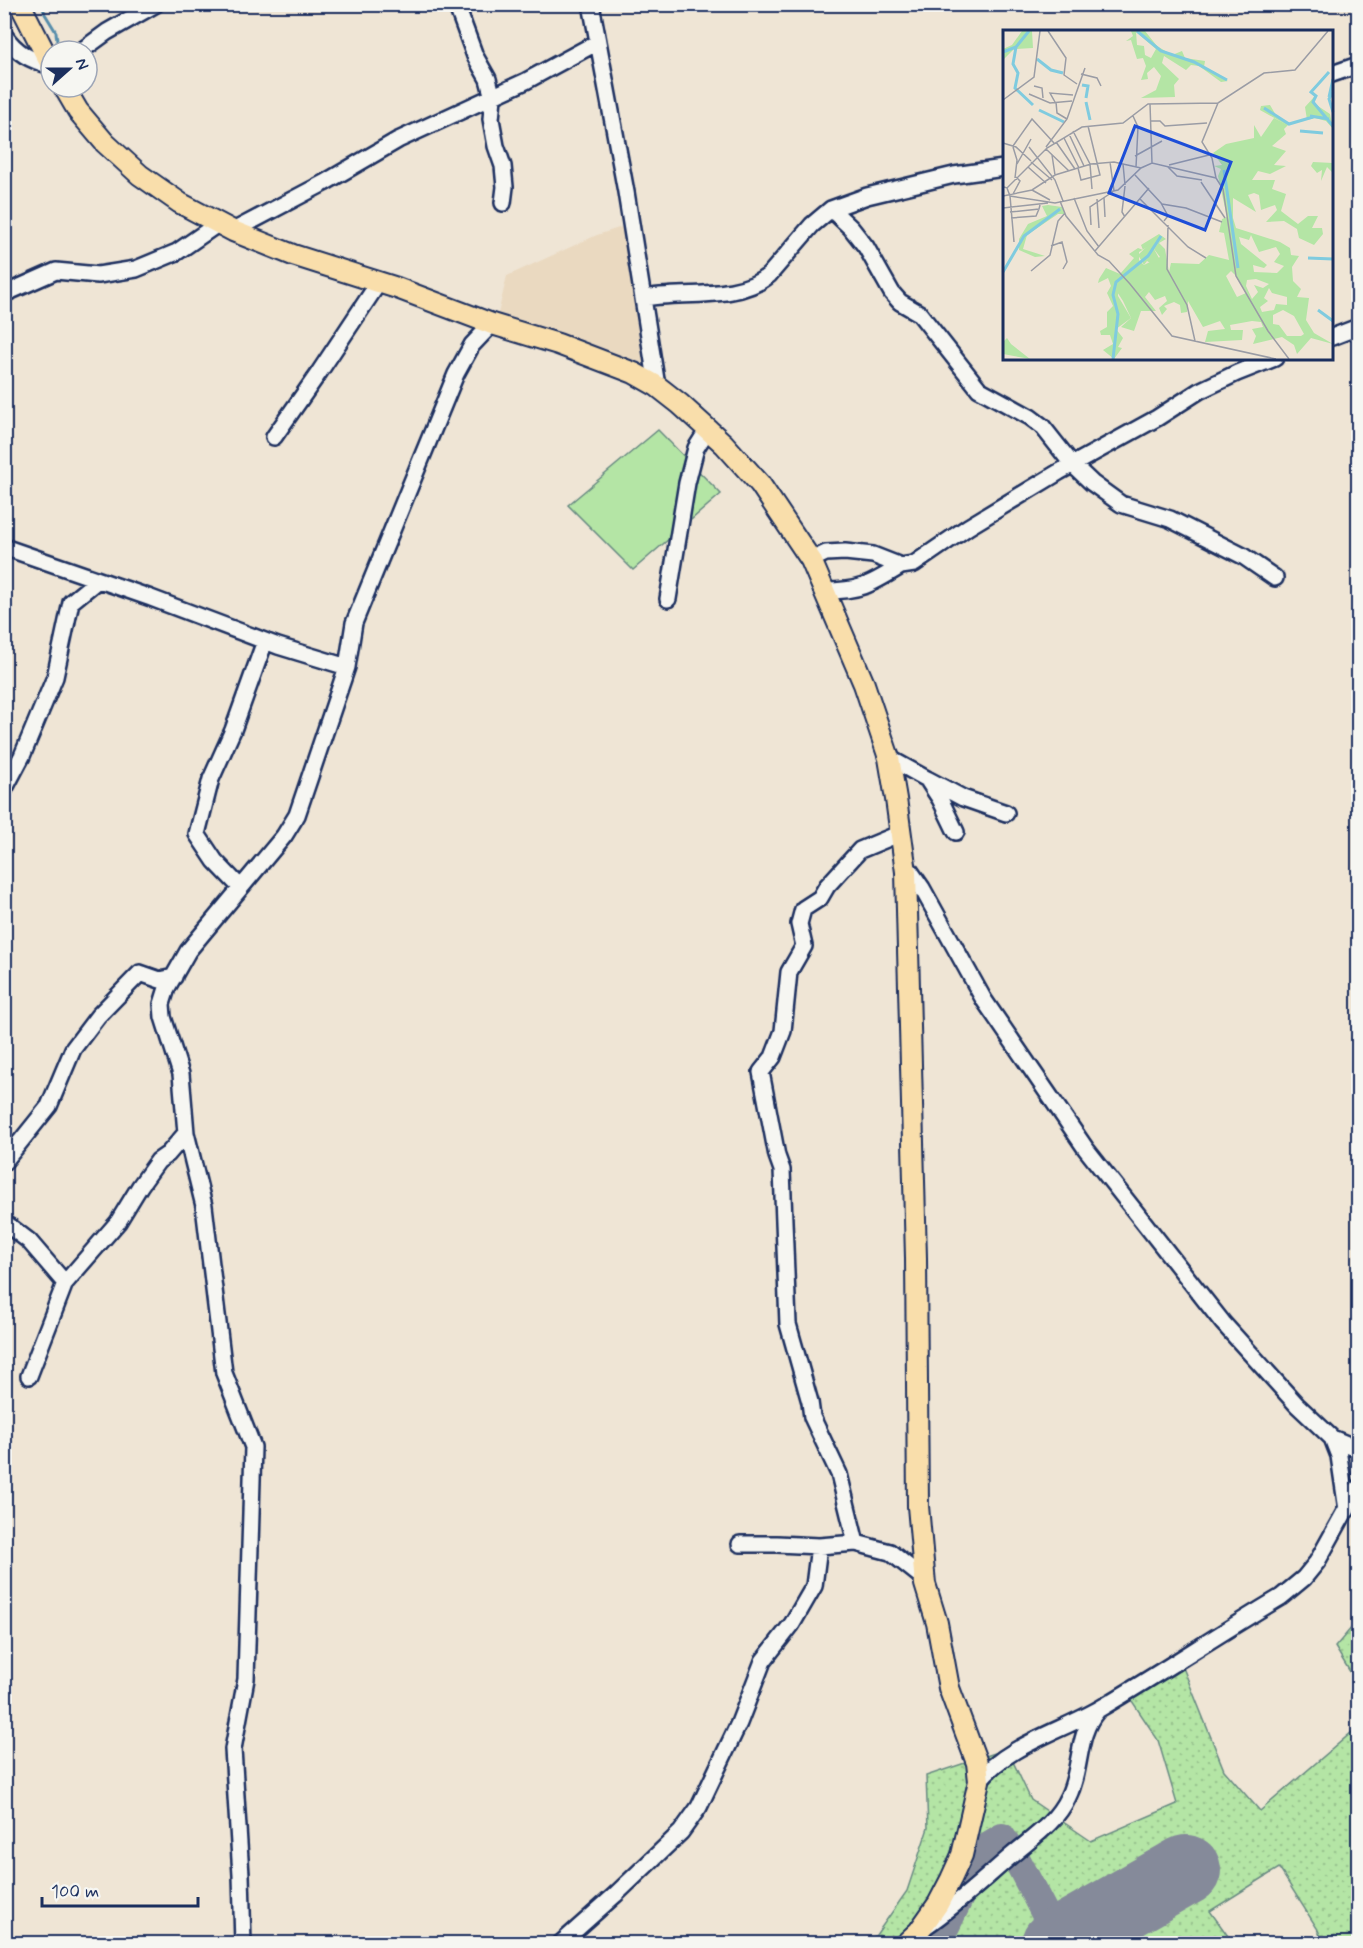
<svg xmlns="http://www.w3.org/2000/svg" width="1363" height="1948" font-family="Mynerve,sans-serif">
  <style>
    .built { fill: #ead9c0 }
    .grass { fill: url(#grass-dots); stroke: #688a82; stroke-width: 1.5 }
    .garden { fill: #b4e5a5; stroke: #688a82; stroke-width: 1.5 }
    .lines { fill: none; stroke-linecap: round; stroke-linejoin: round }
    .stream { stroke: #578dab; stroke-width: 3 }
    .taxiway { stroke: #858a9a; stroke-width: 28 }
    .runway { stroke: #858a9a; stroke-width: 70 }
    .minor-casing { stroke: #1b2f5e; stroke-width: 20 }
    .major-casing { stroke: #1b2f5e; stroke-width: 24 }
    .minor { stroke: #f6f6f2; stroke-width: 15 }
    .major { stroke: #f9deab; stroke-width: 20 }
    .inset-river { fill: none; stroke: #7fcbdf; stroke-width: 3 }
    .inset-road { fill: none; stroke: #9a9ca5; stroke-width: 1.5 }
    .view { fill: #1d4ed8; fill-opacity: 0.15; stroke: #1d4ed8; stroke-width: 3 }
    .inset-edge { fill: none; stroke: #1b2f5e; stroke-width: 3 }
  </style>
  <defs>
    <pattern id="grass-dots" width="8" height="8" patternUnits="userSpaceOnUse" patternTransform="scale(1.5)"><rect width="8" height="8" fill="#b4e5a5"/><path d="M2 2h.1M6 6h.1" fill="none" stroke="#9ac590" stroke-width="1.8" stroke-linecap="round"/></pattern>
  </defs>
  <rect width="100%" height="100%" fill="#efe5d5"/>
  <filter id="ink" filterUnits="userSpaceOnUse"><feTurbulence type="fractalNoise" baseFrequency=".0167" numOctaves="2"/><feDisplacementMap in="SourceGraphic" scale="12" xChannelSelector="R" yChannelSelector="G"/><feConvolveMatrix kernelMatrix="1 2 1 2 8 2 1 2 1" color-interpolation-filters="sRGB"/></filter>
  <g filter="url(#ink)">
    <path class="built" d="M 625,226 L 651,374 L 497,318 L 507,276 L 597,235 Z"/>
    <path class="grass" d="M 1358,1620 L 1358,1685 L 1335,1647 Z
      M 1182,1665 L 1224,1770 L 1260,1811 L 1358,1727 L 1358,1943 L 1324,1943 L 1317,1928 L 1279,1868 L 1210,1911 L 1233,1943 L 868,1944 L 876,1935 L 907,1891 L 928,1828 L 926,1776 L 1007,1749 L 1031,1800 L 1091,1841 L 1177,1804 L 1158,1740 L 1128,1695 Z"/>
    <path class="garden" d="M 658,430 L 721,494 L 633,570 L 568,505 Z"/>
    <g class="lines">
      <path class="stream" d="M 42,4 L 45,14 L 56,32 L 58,51"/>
      <path class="taxiway" d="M 930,1944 L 946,1926 L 984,1848 L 1002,1837 L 1014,1854 L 1059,1941"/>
      <path class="runway" d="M 1056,1944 L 1186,1870"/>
      <defs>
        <path id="minor" d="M 456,4 L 475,56 L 488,79 L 493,98 L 491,119 L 496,146 L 503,166 L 505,187 L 503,203
          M 591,4 L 626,192 L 657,386
          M 4,35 C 17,54 31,60 51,66
          M 81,51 L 107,32 L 156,4
          M 1332,74 L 1358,65
          M 831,209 L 851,228 L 866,247 L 892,293 L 900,302 L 919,313 L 979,389 L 1030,417 L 1042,426 L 1072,464 L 1092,483 L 1121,504 L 1170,519 L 1243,556 L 1275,578
          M 233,231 L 324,183 L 398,140 L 526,81 L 598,42
          M 4,294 L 56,271 L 98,275 L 136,269 L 177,252 L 219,223
          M 644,298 C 682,291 739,301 769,275 L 812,225 L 831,209 L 867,196 L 954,175 L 1004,168
          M 1332,337 L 1358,327
          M 274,437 L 318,374 L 379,282
          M 4,547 L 151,598 L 278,646 L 347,667
          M 811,560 L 826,553 L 845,552 L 873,555 L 901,566 L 914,564 L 968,527 L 1059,472 L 1157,418 L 1199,391 L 1237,373 L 1275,358
          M 824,591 C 861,591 870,585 901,566
          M 668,599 L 687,483 L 696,448 L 708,429
          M 889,758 L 927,779
          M 4,790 L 22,756 L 55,677 L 71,602 L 98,580
          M 956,832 L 940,799 L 927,779 L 963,798 L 1006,813
          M 904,862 L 922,888 L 984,1000 L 1086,1149 L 1223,1323 L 1297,1405 L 1332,1438 L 1356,1448 L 1358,1448
          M 240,887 L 215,861 L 197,834 L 211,779 L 233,730 L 265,641
          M 4,1162 L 49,1106 L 73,1049 L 98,1016 L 140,973 L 160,980 L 174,977
          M 4,1222 L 29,1241 L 65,1283
          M 29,1376 L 65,1283 L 118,1222 L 140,1186 L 158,1161 L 168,1154 L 186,1133
          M 1332,1438 L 1339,1456 L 1347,1510
          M 856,1543 L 839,1474 L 812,1417 L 810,1402 L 788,1324 L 782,1170 L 777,1156 L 761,1072 L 773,1057 L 783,1031 L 789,972 L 804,946 L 799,924 L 803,909 L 820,898 L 827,886 L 860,850 L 901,833
          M 740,1544 L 777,1544 L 819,1546 L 856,1543 L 890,1552 L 924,1579
          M 979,1781 C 1007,1745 1062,1731 1101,1708 C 1162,1672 1220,1633 1281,1597 L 1304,1578 L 1317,1562 L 1358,1488
          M 926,1926 C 957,1905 983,1880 1011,1856 C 1032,1838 1056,1823 1068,1797 C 1082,1770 1076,1735 1097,1711
          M 243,1944 L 241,1875 L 233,1749 L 246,1679 L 253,1447 L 224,1373 L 204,1206 L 186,1133 L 181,1074 L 163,1017 L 162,1004 L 167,988 L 188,951 L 284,836 L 297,815 L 347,667 L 354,623 L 456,374 L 472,345 L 492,324
          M 560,1944 L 615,1895 L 681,1832 L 699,1807 L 739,1723 L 763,1661 L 792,1624 L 814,1586 L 819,1546"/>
        <path id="major" d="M 20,4 L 51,65
          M 64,87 L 78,111 L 105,143 L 140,175 L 180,203 L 233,231 L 293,255 L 397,288 L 492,324 L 558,344 L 634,373 L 657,386 L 680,404 L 724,444 L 760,484 L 811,560 L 864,684 L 889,758 L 896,799 L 906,872 L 916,1258 L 918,1506 L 925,1584 L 937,1623 L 949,1688 L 977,1763 L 979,1781 L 962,1855 L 951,1879 L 938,1904 L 919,1931 L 905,1944"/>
      </defs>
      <use href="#minor" class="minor-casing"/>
      <use href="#major" class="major-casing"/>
      <use href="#minor" class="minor"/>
      <use href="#major" class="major"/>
    </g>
  </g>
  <g transform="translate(1003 30)">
    <rect width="330" height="330" fill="#efe5d5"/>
    <path d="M 271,88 L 285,95 L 281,99 L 283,104 L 269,116 L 283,121 L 271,135 L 283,136 L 267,144 L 255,141 L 249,150 L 272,150 L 269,159 L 283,164 L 278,181 L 295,194 L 305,186 L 315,186 L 309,198 L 319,198 L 320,204 L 311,215 L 296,208 L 294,199 L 281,191 L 263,192 L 274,180 L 272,175 L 258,180 L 256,165 L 251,163 L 245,165 L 253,182 L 230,168 L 230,188 L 233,198 L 277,212 L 287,218 L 288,225 L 296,226 L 289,237 L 290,251 L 298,259 L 294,267 L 306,268 L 303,290 L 311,303 L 330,314 L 308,308 L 294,324 L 291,315 L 279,307 L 250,314 L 253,306 L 249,299 L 260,297 L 258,292 L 249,291 L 227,295 L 228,300 L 240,300 L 239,310 L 202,312 L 205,301 L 222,299 L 217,291 L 200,297 L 185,271 L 184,282 L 178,283 L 177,275 L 171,272 L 161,276 L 164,279 L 159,285 L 156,278 L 164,271 L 162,266 L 152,270 L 146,262 L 142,267 L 153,281 L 138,281 L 131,301 L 118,297 L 128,288 L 120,271 L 105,248 L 95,253 L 96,249 L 103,238 L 117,244 L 131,228 L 126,224 L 135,218 L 140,220 L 138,215 L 156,204 L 163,209 L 156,213 L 162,219 L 166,242 L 168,233 L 196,234 L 206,225 L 226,230 L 221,203 L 216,202 L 219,189 L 224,187 L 215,146 L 218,139 L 211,136 L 219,135 L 210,123 L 223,114 L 251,108 L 251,95 L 258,107 ZM 248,205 L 256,222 L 273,217 L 277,224 L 271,232 L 281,236 L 274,243 L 251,242 L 250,235 L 261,238 L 264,235 L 238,214 L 236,207 L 246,210 ZM 158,209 L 151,219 L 157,227 L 141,235 L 136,230 L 136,222 ZM 228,241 L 232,245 L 243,263 L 234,267 L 223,246 ZM 253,249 L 266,254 L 260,258 L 251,255 L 255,262 L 249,269 L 243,256 L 244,250 ZM 266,258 L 269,263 L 284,267 L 284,275 L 273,274 L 271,280 L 259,282 L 257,277 L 265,271 L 261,268 ZM 280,280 L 291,286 L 301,304 L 298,306 L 284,306 L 276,295 L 270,294 L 270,285 Z" fill="#b4e5a5" fill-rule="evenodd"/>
    <path d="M 19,1 L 29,1 L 30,18 L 11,19 L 0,30 L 0,19 L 9,15 ZM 128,1 L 142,1 L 154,16 L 169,25 L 179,21 L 182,28 L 202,31 L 201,37 L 225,51 L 218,52 L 196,36 L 188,35 L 183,40 L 161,26 L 159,33 L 176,49 L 171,55 L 172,67 L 138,68 L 153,60 L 158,46 L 151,37 L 144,43 L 145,49 L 138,50 L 143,36 L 140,28 L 134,29 L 128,10 L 123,11 L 130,6 ZM 133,2 L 153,19 L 148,28 L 142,25 L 141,16 L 134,15 ZM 311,67 L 312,74 L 327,84 L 330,99 L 323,91 L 312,88 L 284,95 L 257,80 L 258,76 L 267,75 L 274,87 L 286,93 L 297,92 L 304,90 L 302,77 ZM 310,132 L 330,133 L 330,143 L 324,137 L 318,151 L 319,140 L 314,143 L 308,136 ZM 45,175 L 59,177 L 62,184 L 55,184 L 24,205 L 20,219 L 42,226 L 32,227 L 16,220 L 16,209 L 25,194 L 44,186 L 39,176 ZM 155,206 L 159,208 L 151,219 L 157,230 L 149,234 L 144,231 L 141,235 L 135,225 ZM 105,248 L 115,256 L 115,266 L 128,288 L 113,299 L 120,308 L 115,317 L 119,318 L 111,329 L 100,320 L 110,314 L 107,305 L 98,305 L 97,301 L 104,297 L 104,282 L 110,276 L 104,263 L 108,256 ZM 4,308 L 8,314 L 27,329 L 0,324 L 0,312 Z" fill="#b4e5a5" fill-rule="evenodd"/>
    <path class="inset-river" d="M 134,1 L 158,21 L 191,32 L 224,50M 13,17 L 10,34 L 15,43 L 12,58 L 30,75M 0,22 L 13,17 L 26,1M 34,29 L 48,40 L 60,43M 326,42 L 308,62 L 313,66 L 310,72 L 330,96M 79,55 L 85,56 L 83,68M 330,62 L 326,69 L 330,82M 326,67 L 330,49M 83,72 L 87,90M 261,78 L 286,94 L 310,87M 36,80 L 61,92M 307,86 L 326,89M 297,101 L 320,103M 221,140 L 235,238M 305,228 L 330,229M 0,242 L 21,206 L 57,179M 315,280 L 330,291M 110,329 L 115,284 L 110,265 L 113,252 L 145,226 L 158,206"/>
    <path class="inset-road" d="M 45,1 L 63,28 L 61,45 L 74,54M 78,44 L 94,48 L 98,56M 31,56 L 39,58 L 40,68M 26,64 L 47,73 L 69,71M 0,70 L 31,47 L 37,1M 52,72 L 47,63 L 70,65M 53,72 L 54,83 L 64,89M 147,74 L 149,133M 130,86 L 135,97 L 133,137M 148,91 L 157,91 L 162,96 L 204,93M 70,101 L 87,134 L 89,159M 66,104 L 81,136M 61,108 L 76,138M 53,112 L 72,139M 0,113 L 13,117 L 28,131M 10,116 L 29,89 L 51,113M 10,117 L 14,130 L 12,148M 26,117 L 52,150 L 60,171M 43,117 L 64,89 L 82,38M 43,119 L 66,141M 49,125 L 52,145M 132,126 L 159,111M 28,132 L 49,150M 14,134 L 28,109M 120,134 L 122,155M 166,135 L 206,125M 25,137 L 43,153M 165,137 L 174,146 L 199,150M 75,138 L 78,150 L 97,145 L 85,96M 132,145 L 159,174 L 183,178 L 219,192M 213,148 L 209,128 L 199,112 L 215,73M 198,152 L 222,188M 122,156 L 119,182 L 122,187M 1,157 L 4,158 L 44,118 L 79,97 L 120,93 L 145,74 L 215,73 L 261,43 L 292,40 L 325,1M 4,158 L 7,166 L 52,173 L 115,160 L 138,138 L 149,133 L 213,148 L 220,159 L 233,246 L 265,301 L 286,329M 29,160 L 47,170M 10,164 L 17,151 L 13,147M 0,166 L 29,160 L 52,145 L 88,134 L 111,132 L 138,138M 7,166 L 11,212M 71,168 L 84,201 L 96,217M 101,168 L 102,187M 94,169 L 96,198M 137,169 L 185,217 L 203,228M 57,171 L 63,186 L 95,225 L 106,231 L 127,254 L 169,306 L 273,329M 158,173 L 165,186 L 161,191M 0,178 L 45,173M 7,182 L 36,179 L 37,175M 8,188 L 33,186 L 36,179M 88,195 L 87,177 L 111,161 L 107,132M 165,195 L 164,239 L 184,275 L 192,311M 48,216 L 59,212 L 64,232 L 60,239M 92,221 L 146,158M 28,241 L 47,225 L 55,191 L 62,183"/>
    <path class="view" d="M 132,96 L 228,132 L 202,200 L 106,163 Z"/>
    <rect width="330" height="330" class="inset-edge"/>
  </g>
  <rect width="1363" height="1948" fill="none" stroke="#f6f6f2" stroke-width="24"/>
  <rect x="12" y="12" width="1339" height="1924" fill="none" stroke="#1b2f5e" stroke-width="2" filter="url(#ink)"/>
  <g transform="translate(69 69) rotate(69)"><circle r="28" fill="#f6f6f2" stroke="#9ea6b7" stroke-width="1.5"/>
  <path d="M0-4.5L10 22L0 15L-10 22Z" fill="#1b2f5e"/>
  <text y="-9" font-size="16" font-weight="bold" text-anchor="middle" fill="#1b2f5e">N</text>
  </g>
  <path d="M42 1897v9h156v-9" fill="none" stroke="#1b2f5e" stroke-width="3"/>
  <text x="51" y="1897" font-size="18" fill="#1b2f5e" stroke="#f6f6f2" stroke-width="4.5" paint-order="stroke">100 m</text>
</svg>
